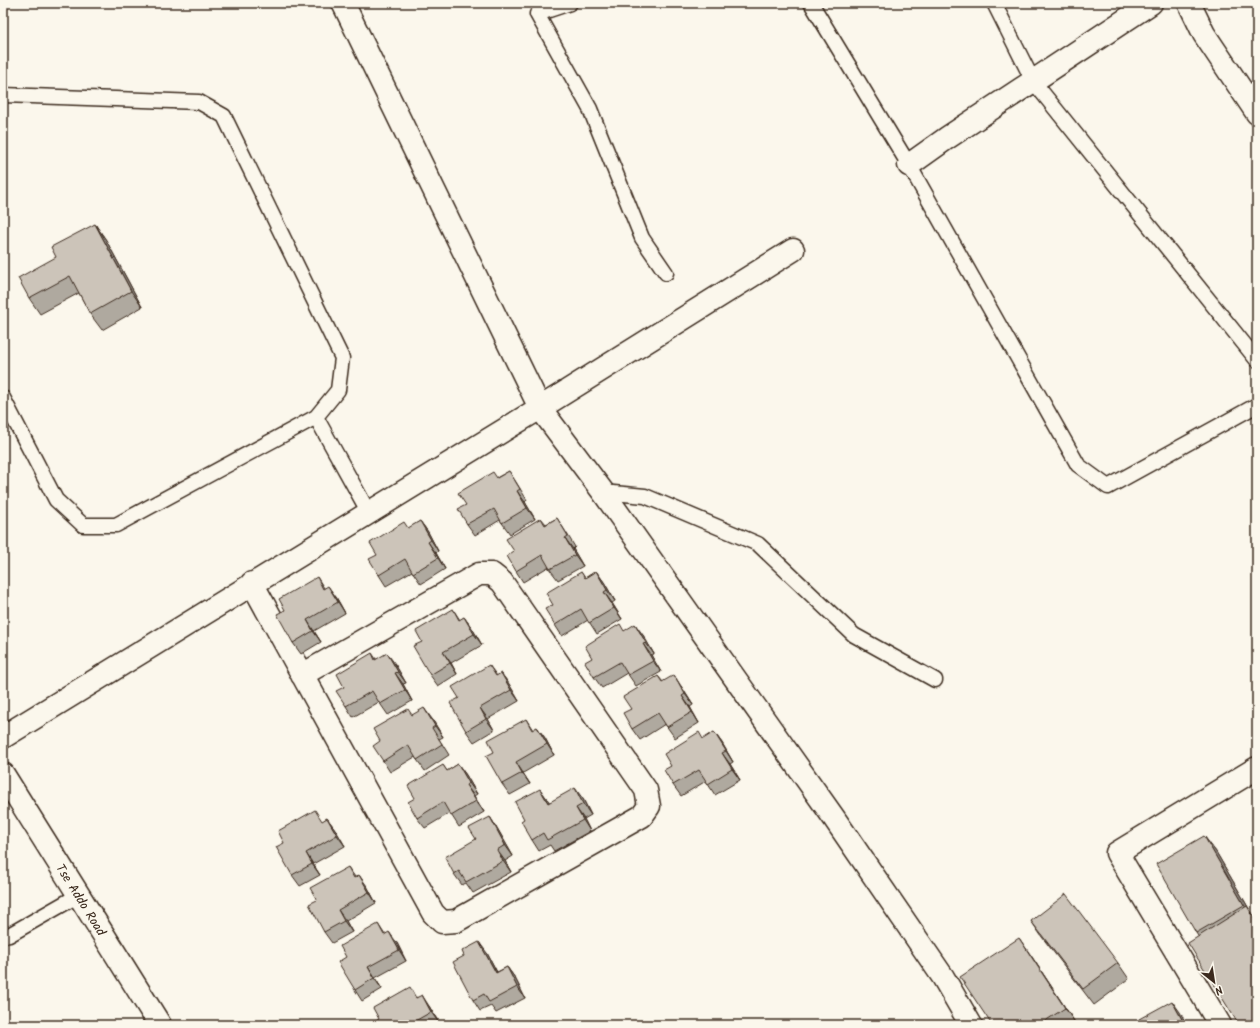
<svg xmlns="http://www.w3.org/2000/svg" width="1260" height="1028" font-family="Kalam,sans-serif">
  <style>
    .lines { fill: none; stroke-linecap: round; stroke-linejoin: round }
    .lane-casing { stroke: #3b2a1e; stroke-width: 17 }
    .street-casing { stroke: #3b2a1e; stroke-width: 25 }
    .secondary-casing { stroke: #3b2a1e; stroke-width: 25 }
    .lane { stroke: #fbf7ec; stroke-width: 14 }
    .street { stroke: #fbf7ec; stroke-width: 22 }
    .secondary { stroke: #fbf7ec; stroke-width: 22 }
    .wall { fill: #afa99f; stroke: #3b2a1e }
    .shaded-wall { fill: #8f8982; stroke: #3b2a1e }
    .building { fill: #ccc4b9; stroke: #3b2a1e }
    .labels { text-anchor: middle; stroke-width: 3; stroke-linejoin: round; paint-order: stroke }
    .street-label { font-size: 13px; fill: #3b2a1e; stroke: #fbf7ec }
  </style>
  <rect width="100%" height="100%" fill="#fbf7ec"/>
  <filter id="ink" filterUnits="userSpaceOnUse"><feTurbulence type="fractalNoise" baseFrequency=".025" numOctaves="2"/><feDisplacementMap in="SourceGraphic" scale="8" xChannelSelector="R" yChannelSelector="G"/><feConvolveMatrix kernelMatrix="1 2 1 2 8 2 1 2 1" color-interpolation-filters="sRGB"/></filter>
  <g filter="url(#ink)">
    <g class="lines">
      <defs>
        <path id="lane" d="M 570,3 L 537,14 L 590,109 L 642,238 L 666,273
          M 811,3 L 909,165 L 1078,465 L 1108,487 L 1257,405
          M 994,3 L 1033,81 L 1257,360
          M 3,95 L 199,102 L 224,116 L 342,358 L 338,390 L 316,417 L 116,525 L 83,525 L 56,500 L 3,398
          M 316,417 L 369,513
          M 603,492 L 645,496 L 758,544 L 854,635 L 935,680
          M 3,936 L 9,935 L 79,895"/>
        <path id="street" d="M 343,3 L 540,408 L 603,492 L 834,818 L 943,977 L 971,1025
          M 1189,3 L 1204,34 L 1257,113
          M 909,165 L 947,138 L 1151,3
          M 252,583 L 433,913 L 442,922 L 456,921 L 642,816 L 649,806 L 646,790 L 502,582 L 492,574 L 479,574 L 302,675
          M 3,737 L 540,408 L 793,250
          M 1220,1025 L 1117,853 L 1257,768"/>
        <g id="secondary">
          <path id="s1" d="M 3,774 L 160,1025"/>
        </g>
      </defs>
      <use href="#lane" class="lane-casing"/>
      <use href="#street" class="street-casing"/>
      <use href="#secondary" class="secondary-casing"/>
      <use href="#lane" class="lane"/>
      <use href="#street" class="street"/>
      <use href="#secondary" class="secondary"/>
    </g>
    <path class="wall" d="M 95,224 L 106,240 L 142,307 L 102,330 L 90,314 L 79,293 L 40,314 L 29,298 L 56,257 Z
      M 509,471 L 516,482 L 527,500 L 525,502 L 535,519 L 510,534 L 500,520 L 475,535 L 467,524 L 466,505 L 498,477 Z
      M 541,518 L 546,524 L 557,518 L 564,529 L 575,547 L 573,549 L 583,566 L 558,580 L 548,567 L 523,582 L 516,571 L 514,551 Z
      M 420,521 L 428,532 L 438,551 L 436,553 L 445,569 L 421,584 L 412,571 L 386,586 L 379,575 L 377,555 L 409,528 Z
      M 596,571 L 604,582 L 615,601 L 612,603 L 622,619 L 597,634 L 588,620 L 562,636 L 555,625 L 553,605 L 581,572 L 585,578 Z
      M 317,577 L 324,588 L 336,597 L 345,613 L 314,631 L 321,642 L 301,654 L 293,643 L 285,610 Z
      M 453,609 L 460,620 L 464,617 L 472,628 L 482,645 L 451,663 L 457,674 L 438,686 L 430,675 L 422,642 Z
      M 624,631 L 643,635 L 654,654 L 651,655 L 661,672 L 636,686 L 627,673 L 602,688 L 594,677 L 592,658 Z
      M 372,653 L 376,659 L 395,664 L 406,683 L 403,684 L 412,701 L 388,715 L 379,702 L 353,717 L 346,706 L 344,687 Z
      M 489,665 L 497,676 L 501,673 L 509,684 L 519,701 L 488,719 L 494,730 L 474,742 L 466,731 L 459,698 Z
      M 658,676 L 663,682 L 681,686 L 693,705 L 690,707 L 699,723 L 675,738 L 665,724 L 640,740 L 632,729 L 631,709 Z
      M 412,715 L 432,719 L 443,737 L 439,739 L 449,755 L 425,771 L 415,757 L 390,772 L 383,761 L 380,741 Z
      M 526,719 L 533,730 L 537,727 L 545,738 L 554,755 L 523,773 L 530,784 L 510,795 L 502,784 L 494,752 Z
      M 714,732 L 722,743 L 733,762 L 730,764 L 740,780 L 715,795 L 706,781 L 681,796 L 673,785 L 671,766 L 704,739 Z
      M 458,764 L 466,775 L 477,794 L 474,796 L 484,812 L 459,827 L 450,813 L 425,828 L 417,818 L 415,798 L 443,765 L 447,771 Z
      M 540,789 L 549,802 L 583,799 L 591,815 L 584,819 L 590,831 L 554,851 L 550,845 L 539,851 L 532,840 L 524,819 Z
      M 490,817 L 497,828 L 513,856 L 505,861 L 511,872 L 473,893 L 466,883 L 462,885 L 454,874 Z
      M 327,818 L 335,829 L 345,846 L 313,864 L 320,875 L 300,886 L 292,875 L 323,821 Z
      M 1204,836 L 1216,852 L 1248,907 L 1257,920 L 1257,1025 L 1239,1025 L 1198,936 L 1196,933 Z
      M 348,867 L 355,877 L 367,886 L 376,903 L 346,921 L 352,932 L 332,943 L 324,932 L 317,900 Z
      M 1031,921 L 1118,963 L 1129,979 L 1094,1005 L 1042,937 Z
      M 378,924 L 385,935 L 397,943 L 406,961 L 375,978 L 382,989 L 362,1001 L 355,990 L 346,957 Z
      M 487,953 L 497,972 L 507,967 L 515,978 L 525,998 L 496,1013 L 491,1006 L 480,1011 L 473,1000 Z
      M 1030,954 L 1076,1024 L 1074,1025 L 992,1025 Z
      M 417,997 L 429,1006 L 439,1023 L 435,1025 L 371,1025 Z"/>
    <path class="shaded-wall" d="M 95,224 L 106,240 L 142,307 L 131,291 Z
      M 517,491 L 525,502 L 535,519 L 527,508 Z
      M 420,521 L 428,532 L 438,551 L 431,540 Z
      M 565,538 L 573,549 L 583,566 L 575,555 Z
      M 428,542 L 436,553 L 445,569 L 438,558 Z
      M 596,571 L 604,582 L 615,601 L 607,590 Z
      M 328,586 L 336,597 L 345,613 L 338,602 Z
      M 604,592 L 612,603 L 622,619 L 614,608 Z
      M 464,617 L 472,628 L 482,645 L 474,634 Z
      M 307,620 L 321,642 L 313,631 Z
      M 635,624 L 643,635 L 654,654 L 646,643 Z
      M 643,644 L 651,655 L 661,672 L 653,661 Z
      M 443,652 L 451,663 L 457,674 Z
      M 387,653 L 395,664 L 406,683 L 398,672 Z
      M 395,673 L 403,684 L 412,701 L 405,690 Z
      M 501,673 L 509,684 L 519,701 L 511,690 Z
      M 674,675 L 681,686 L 693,705 L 685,694 Z
      M 682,696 L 690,707 L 699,723 L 692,712 Z
      M 424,708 L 432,719 L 443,737 L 435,726 Z
      M 480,708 L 488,719 L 494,730 L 486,719 Z
      M 537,727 L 545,738 L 554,755 L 547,744 Z
      M 714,732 L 722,743 L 733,762 L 726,751 Z
      M 722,753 L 730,764 L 740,780 L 732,769 Z
      M 516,762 L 530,784 L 522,773 Z
      M 458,764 L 466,775 L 477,794 L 469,783 Z
      M 466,785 L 474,796 L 484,812 L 476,801 Z
      M 575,788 L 583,799 L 591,815 L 583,804 Z
      M 540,789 L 548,800 L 556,814 L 548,803 Z
      M 576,808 L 584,819 L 590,831 L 583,820 Z
      M 490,817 L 497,828 L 513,856 L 505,845 Z
      M 327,818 L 335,829 L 345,846 L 337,835 Z
      M 1204,836 L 1216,852 L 1248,907 L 1257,920 L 1257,922 L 1244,905 Z
      M 497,850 L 505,861 L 511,872 L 503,861 Z
      M 306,853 L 320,875 L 312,864 Z
      M 359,875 L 367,886 L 376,903 L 369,892 Z
      M 338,910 L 346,921 L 352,932 L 344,921 Z
      M 389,932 L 397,943 L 406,961 L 399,950 Z
      M 1019,938 L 1030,954 L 1076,1024 L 1065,1008 Z
      M 479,942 L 487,953 L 503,984 L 496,973 Z
      M 368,967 L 382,989 L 374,978 Z
      M 507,967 L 515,978 L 525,998 L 517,987 Z
      M 422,995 L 429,1006 L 439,1023 L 431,1012 Z
      M 1172,1001 L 1180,1012 L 1187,1025 L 1185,1025 Z"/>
    <path class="building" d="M 95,224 L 131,291 L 90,314 L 70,276 L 29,298 L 18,278 L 56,257 L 51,247 Z
      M 509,471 L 520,489 L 517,491 L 527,508 L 502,523 L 494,509 L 467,524 L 458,509 L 466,505 L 458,493 L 493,472 L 497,478 Z
      M 541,518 L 545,525 L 557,518 L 568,536 L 565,538 L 575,555 L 550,569 L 542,555 L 516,571 L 507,556 L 514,551 L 506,539 Z
      M 420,521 L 431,540 L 428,542 L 438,558 L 413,573 L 405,559 L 379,575 L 369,559 L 377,555 L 370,543 L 404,522 L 408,528 Z
      M 596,571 L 607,590 L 604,592 L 614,608 L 589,623 L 581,609 L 555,625 L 545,609 L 553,605 L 546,593 L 581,572 L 585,578 Z
      M 317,577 L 323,589 L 328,586 L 338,602 L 307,620 L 313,631 L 293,643 L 277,614 L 285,610 L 279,599 Z
      M 453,609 L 459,620 L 464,617 L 474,634 L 443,652 L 450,663 L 430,675 L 413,646 L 422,642 L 416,631 Z
      M 620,624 L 624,631 L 635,624 L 646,643 L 643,644 L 653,661 L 628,675 L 620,662 L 594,677 L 585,662 L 592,658 L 585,646 Z
      M 372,653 L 375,660 L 387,653 L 398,672 L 395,673 L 405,690 L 380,704 L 372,691 L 346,706 L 336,691 L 344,687 L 337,674 Z
      M 489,665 L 496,676 L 501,673 L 511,690 L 480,708 L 486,719 L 466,731 L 450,703 L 459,698 L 452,687 Z
      M 674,675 L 685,694 L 682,696 L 692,712 L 667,727 L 658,713 L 632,729 L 623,713 L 631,709 L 623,697 L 658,676 L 662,682 Z
      M 424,708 L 435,726 L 432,728 L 442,744 L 417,760 L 408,745 L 383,761 L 373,746 L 380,741 L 373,729 L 408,709 L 412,715 Z
      M 526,719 L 532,730 L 537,727 L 547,744 L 516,762 L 522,773 L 502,784 L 486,756 L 494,752 L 488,740 Z
      M 699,732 L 703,739 L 714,732 L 726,751 L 722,753 L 732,769 L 708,784 L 699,770 L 673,785 L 664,770 L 671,766 L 664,754 Z
      M 458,764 L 469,783 L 466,785 L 476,801 L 451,816 L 443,802 L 417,818 L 408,802 L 415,798 L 408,786 L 443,765 L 447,771 Z
      M 575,788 L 583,804 L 576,808 L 583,820 L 547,840 L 543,833 L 532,840 L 521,821 L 524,819 L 515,802 L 540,789 L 548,803 Z
      M 315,810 L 322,821 L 327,818 L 337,835 L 306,853 L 312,864 L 292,875 L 276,847 L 284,843 L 278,831 Z
      M 490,817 L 505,845 L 497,850 L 503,861 L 466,882 L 459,871 L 454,874 L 445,857 L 476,839 L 469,828 Z
      M 1204,836 L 1244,905 L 1196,933 L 1156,864 Z
      M 348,867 L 354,878 L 359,875 L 369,892 L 338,910 L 344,921 L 324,932 L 309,904 L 317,900 L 310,888 Z
      M 1066,894 L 1118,963 L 1083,989 L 1031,921 Z
      M 1247,906 L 1257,922 L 1257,1020 L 1249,1025 L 1239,1025 L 1188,943 Z
      M 378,924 L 384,935 L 389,932 L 399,950 L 368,967 L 374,978 L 355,990 L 338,962 L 346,957 L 340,946 Z
      M 1019,938 L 1065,1008 L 1039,1025 L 992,1025 L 960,977 Z
      M 479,942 L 496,973 L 507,967 L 517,987 L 489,1002 L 484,994 L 473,1000 L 453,962 L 464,956 L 462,951 Z
      M 410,987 L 416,998 L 422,995 L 431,1012 L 408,1025 L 371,1025 L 371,1024 L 379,1019 L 373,1008 Z
      M 1172,1001 L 1185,1025 L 1142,1025 L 1139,1019 Z"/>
  </g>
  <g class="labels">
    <g class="street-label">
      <text dy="5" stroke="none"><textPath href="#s1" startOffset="148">Tse Addo Road</textPath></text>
    </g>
  </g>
  <rect width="1260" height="1028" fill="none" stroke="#fbf7ec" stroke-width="16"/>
  <rect x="8" y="8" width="1244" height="1012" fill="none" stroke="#3b2a1e" stroke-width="1.5" filter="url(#ink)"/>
  <g transform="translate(1214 982) rotate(150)" stroke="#fbf7ec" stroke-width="3" paint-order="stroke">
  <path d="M0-3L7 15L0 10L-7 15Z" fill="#3b2a1e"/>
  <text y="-6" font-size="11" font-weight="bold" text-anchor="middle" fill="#3b2a1e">N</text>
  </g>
</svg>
